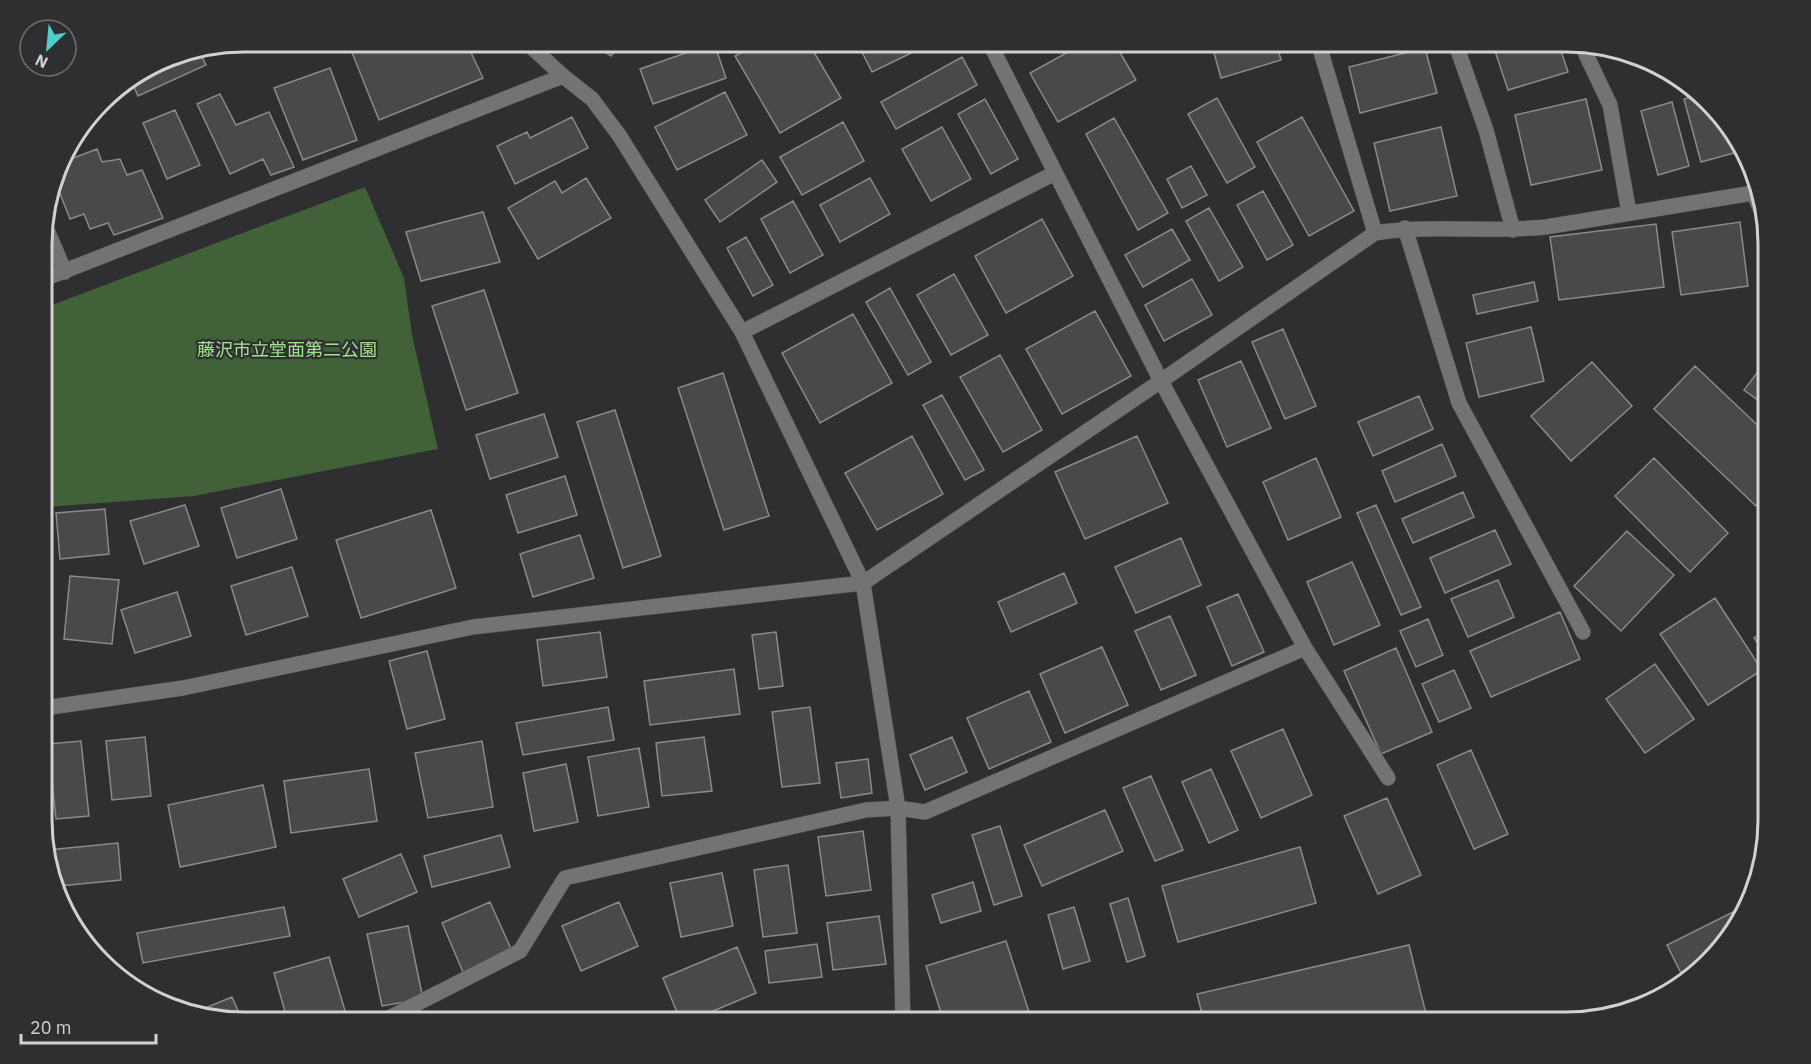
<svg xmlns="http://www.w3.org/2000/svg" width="1811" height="1064" font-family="'IBM Plex Sans','Noto Sans JP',sans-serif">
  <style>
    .green { fill: #416138 }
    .building { fill: #49484b; stroke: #8a8a8d; stroke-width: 1.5 }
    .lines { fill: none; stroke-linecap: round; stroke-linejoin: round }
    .minor-casing { stroke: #4c4c4e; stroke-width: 16 }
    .minor { stroke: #747273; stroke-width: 15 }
    .labels { text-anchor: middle; stroke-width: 4.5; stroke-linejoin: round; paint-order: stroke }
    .park-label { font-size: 18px; fill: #a1e28e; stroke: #2f2f31 }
    .rim { fill: none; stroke: #d1d1d2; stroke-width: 3 }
  </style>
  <rect width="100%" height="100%" fill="#2f2f31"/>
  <path class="green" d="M 365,187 L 404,278 L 412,335 L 438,449 L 194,496 L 46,507 L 44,499 L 44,308 Z"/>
  <path class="building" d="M 244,42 L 252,42 L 230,53 L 226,46 Z
    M 369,42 L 387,42 L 389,45 L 397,42 L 466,42 L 483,78 L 379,120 L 351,50 Z
    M 590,42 L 621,42 L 611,56 Z
    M 760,42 L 808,42 L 841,98 L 780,133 L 735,56 Z
    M 867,42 L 934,42 L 872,72 L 859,46 Z
    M 1086,42 L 1114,42 L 1136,80 L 1058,122 L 1030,73 Z
    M 1211,42 L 1276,42 L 1281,60 L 1221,78 Z
    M 1492,42 L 1558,42 L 1568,72 L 1508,90 Z
    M 714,43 L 726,78 L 653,104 L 640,69 Z
    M 1425,48 L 1437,93 L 1360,113 L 1349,67 Z
    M 199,51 L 206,65 L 138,96 L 131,80 L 167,57 Z
    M 962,57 L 977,85 L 896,129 L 881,102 Z
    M 330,68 L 357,140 L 303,160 L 274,88 Z
    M 725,92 L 747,135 L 677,170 L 655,127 Z
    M 220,94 L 236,125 L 269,112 L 294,167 L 271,175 L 263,159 L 230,174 L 197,104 Z
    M 1695,96 L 1727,128 L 1734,153 L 1701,162 L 1684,99 Z
    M 1217,98 L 1255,167 L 1227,183 L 1188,114 Z
    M 985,99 L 1018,159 L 991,174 L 958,114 Z
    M 1586,99 L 1602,170 L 1531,185 L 1515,115 Z
    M 1672,102 L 1689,166 L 1658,175 L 1641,111 Z
    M 175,110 L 200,165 L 167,179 L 143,123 Z
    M 572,117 L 588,148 L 515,184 L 497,146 L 527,132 L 530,138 Z
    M 1302,117 L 1354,211 L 1309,236 L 1257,142 Z
    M 1114,118 L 1168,213 L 1138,230 L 1086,134 Z
    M 843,122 L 864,161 L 802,195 L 780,157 Z
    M 942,127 L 971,179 L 931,201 L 902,149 Z
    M 1441,127 L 1457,196 L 1390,211 L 1374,143 Z
    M 97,149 L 102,162 L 120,159 L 127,175 L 142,170 L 163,218 L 114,235 L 108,223 L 90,229 L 84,214 L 70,219 L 55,181 L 60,163 Z
    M 762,160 L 777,182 L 720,222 L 705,200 Z
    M 1191,166 L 1207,195 L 1182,208 L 1167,179 Z
    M 586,178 L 611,218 L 538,259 L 508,208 L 555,181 L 562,193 Z
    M 870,178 L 890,214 L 840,242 L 820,205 Z
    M 1263,191 L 1293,245 L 1267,260 L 1237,205 Z
    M 793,201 L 823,255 L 790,273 L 761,219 Z
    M 1209,208 L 1243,267 L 1219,281 L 1186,221 Z
    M 483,212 L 500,262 L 421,281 L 406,232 Z
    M 1042,219 L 1073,276 L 1006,313 L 975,256 Z
    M 1740,222 L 1748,286 L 1681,295 L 1672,232 Z
    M 1656,224 L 1664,287 L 1559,300 L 1550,237 Z
    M 1172,229 L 1190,260 L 1143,287 L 1125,255 Z
    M 746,237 L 773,285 L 753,296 L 727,248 Z
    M 954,274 L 988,335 L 951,355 L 917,295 Z
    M 1192,279 L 1212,315 L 1164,341 L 1145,305 Z
    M 1534,282 L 1538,301 L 1477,314 L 1473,295 Z
    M 890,288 L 931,362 L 908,375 L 866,302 Z
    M 484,290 L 518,393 L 466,410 L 432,306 Z
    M 1095,311 L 1131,376 L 1062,414 L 1026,349 Z
    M 853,314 L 892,383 L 820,423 L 782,353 Z
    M 1531,327 L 1544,381 L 1479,397 L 1466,343 Z
    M 1283,329 L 1316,406 L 1285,419 L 1252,342 Z
    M 1000,355 L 1042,430 L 1003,452 L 960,377 Z
    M 1769,357 L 1769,408 L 1744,390 Z
    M 1241,361 L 1271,428 L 1227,447 L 1198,380 Z
    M 1592,362 L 1632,406 L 1571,461 L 1531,416 Z
    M 1695,366 L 1769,436 L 1769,493 L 1756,506 L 1654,409 Z
    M 723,373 L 769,516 L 724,530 L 678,388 Z
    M 942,395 L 984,470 L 965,480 L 923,405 Z
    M 1419,396 L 1433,429 L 1373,456 L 1358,422 Z
    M 615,410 L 661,556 L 623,568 L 577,422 Z
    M 544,414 L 558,457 L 490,479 L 476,435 Z
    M 912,436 L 943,494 L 877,530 L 845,473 Z
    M 1137,436 L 1168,503 L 1085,539 L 1055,472 Z
    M 1442,444 L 1456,476 L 1395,502 L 1382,471 Z
    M 1316,458 L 1341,517 L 1288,540 L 1263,482 Z
    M 1654,458 L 1728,533 L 1690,572 L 1615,496 Z
    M 565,476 L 577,515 L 518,533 L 506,495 Z
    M 281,489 L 297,539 L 237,558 L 221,508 Z
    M 1463,492 L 1474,517 L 1413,543 L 1402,519 Z
    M 185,505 L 199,546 L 144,564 L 130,521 Z
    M 1376,505 L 1421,607 L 1401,615 L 1357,513 Z
    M 105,509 L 109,554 L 60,559 L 56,513 Z
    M 431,510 L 456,588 L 361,618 L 336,540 Z
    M 1495,530 L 1511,564 L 1445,593 L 1430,558 Z
    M 1627,531 L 1674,575 L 1621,631 L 1574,586 Z
    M 580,535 L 594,578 L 533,597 L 520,554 Z
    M 1181,538 L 1201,585 L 1136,613 L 1115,567 Z
    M 1352,562 L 1380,625 L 1334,645 L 1307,582 Z
    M 292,567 L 308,616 L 246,635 L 231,586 Z
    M 1064,573 L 1077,603 L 1011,632 L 998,602 Z
    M 70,576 L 119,580 L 112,644 L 64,639 Z
    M 1498,580 L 1514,617 L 1468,637 L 1451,599 Z
    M 177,592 L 191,636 L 135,653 L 121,610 Z
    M 1238,594 L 1264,652 L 1232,666 L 1207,607 Z
    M 1715,598 L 1762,670 L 1708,705 L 1660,634 Z
    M 1560,612 L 1580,659 L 1491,697 L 1470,651 Z
    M 1170,616 L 1196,675 L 1161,690 L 1135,631 Z
    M 1428,619 L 1443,655 L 1416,667 L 1400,631 Z
    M 1769,628 L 1769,660 L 1754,638 Z
    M 600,632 L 607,677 L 543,686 L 537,640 Z
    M 776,632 L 783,686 L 759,689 L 752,635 Z
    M 1102,647 L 1128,705 L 1065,733 L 1040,674 Z
    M 1396,648 L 1432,732 L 1381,754 L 1344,671 Z
    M 427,651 L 445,719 L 407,729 L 389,661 Z
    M 1655,664 L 1694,719 L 1645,753 L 1606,699 Z
    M 734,669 L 740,714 L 650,725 L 644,681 Z
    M 1454,670 L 1471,708 L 1439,722 L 1422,684 Z
    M 1029,691 L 1051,742 L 989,769 L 967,718 Z
    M 608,707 L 614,740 L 523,755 L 516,723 Z
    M 810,707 L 820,783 L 782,787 L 772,712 Z
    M 1283,729 L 1312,795 L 1261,818 L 1231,751 Z
    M 145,737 L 151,796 L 112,800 L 106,741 Z
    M 704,737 L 712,791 L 662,796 L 656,743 Z
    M 952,737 L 967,772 L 925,790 L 910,755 Z
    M 81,741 L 89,816 L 56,819 L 48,744 Z
    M 482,741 L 493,807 L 428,818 L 415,753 Z
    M 639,748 L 649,807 L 598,816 L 588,757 Z
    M 1471,750 L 1508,834 L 1474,849 L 1437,765 Z
    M 868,759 L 872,793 L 841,798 L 836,763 Z
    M 566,764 L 578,822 L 534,831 L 523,773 Z
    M 369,769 L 377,821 L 291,833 L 284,781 Z
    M 1211,769 L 1238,830 L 1209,843 L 1182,782 Z
    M 1151,776 L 1183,850 L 1155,861 L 1123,788 Z
    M 263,785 L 276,847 L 180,867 L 168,805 Z
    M 1387,798 L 1421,875 L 1378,894 L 1344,816 Z
    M 1105,810 L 1123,851 L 1042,886 L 1024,845 Z
    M 1000,826 L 1022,896 L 994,905 L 972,835 Z
    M 863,831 L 871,890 L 826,896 L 818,837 Z
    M 501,835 L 510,867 L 432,887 L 424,856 Z
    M 118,843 L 121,880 L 59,886 L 49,860 L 48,850 Z
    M 1300,847 L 1316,903 L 1178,942 L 1162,886 Z
    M 401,854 L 417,892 L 359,917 L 343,879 Z
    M 788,865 L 797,933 L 763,937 L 754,870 Z
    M 722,873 L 733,926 L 681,937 L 670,883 Z
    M 973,882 L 981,911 L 941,923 L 932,895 Z
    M 1128,898 L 1145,956 L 1127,962 L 1110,904 Z
    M 490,902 L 512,951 L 463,972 L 442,923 Z
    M 619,902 L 638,946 L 581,971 L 562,926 Z
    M 1747,905 L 1742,921 L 1684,979 L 1667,945 Z
    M 284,907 L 290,936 L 143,963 L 137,933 Z
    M 1074,907 L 1090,961 L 1063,969 L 1048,915 Z
    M 879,916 L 886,964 L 833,970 L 827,923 Z
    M 408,926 L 423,999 L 382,1006 L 367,934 Z
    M 1006,941 L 1029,1012 L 997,1022 L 944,1022 L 926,966 Z
    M 817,944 L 822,977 L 769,983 L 765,951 Z
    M 1409,945 L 1428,1022 L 1204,1022 L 1197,994 Z
    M 737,947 L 756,993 L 687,1022 L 681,1022 L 663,978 Z
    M 329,957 L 346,1014 L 319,1022 L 288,1022 L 274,973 Z
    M 232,997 L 243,1022 L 200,1010 Z"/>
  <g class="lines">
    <defs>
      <path id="minor" d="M 526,42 L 563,76 L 592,99 L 619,135 L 742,332 L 863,583 L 898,808 L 903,1022
        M 989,42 L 1161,381 L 1305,648 L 1388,778
        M 1318,42 L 1375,233
        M 1455,42 L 1486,130 L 1513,230
        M 1582,46 L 1610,105 L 1629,213
        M 44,223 L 65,272
        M 1405,228 L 1459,403 L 1583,632
        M 44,279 L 563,76
        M 742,332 L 1055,173
        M 44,708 L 183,688 L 473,627 L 863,583 L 1161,381 L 1375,233 C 1431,224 1489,233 1546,227 L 1753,193 L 1763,214
        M 381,1022 L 520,951 L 565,878 L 866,810 L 898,808 L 925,812 L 1305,648"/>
    </defs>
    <use href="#minor" class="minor-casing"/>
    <use href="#minor" class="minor"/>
  </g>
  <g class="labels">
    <g class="park-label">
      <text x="287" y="356">藤沢市立堂面第二公園</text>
    </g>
  </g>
  <path d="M0 0H1811V1064H0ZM244 52H1566A192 192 0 0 1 1758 244V820A192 192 0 0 1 1566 1012H244A192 192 0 0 1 52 820V244A192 192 0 0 1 244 52Z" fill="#2f2f31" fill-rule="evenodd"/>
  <path class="rim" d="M244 52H1566A192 192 0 0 1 1758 244V820A192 192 0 0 1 1566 1012H244A192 192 0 0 1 52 820V244A192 192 0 0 1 244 52Z"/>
  <g transform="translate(48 48) rotate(206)"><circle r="28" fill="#2f2f31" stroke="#707071" stroke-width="1.5"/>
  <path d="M0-4.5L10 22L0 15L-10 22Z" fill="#52cdce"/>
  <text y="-9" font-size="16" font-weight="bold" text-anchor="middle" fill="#d1d1d2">N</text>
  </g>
  <path d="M21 1034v9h135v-9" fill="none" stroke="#d1d1d2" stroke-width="3"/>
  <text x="30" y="1034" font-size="18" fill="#d1d1d2" stroke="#2f2f31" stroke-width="4.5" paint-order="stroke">20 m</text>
</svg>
